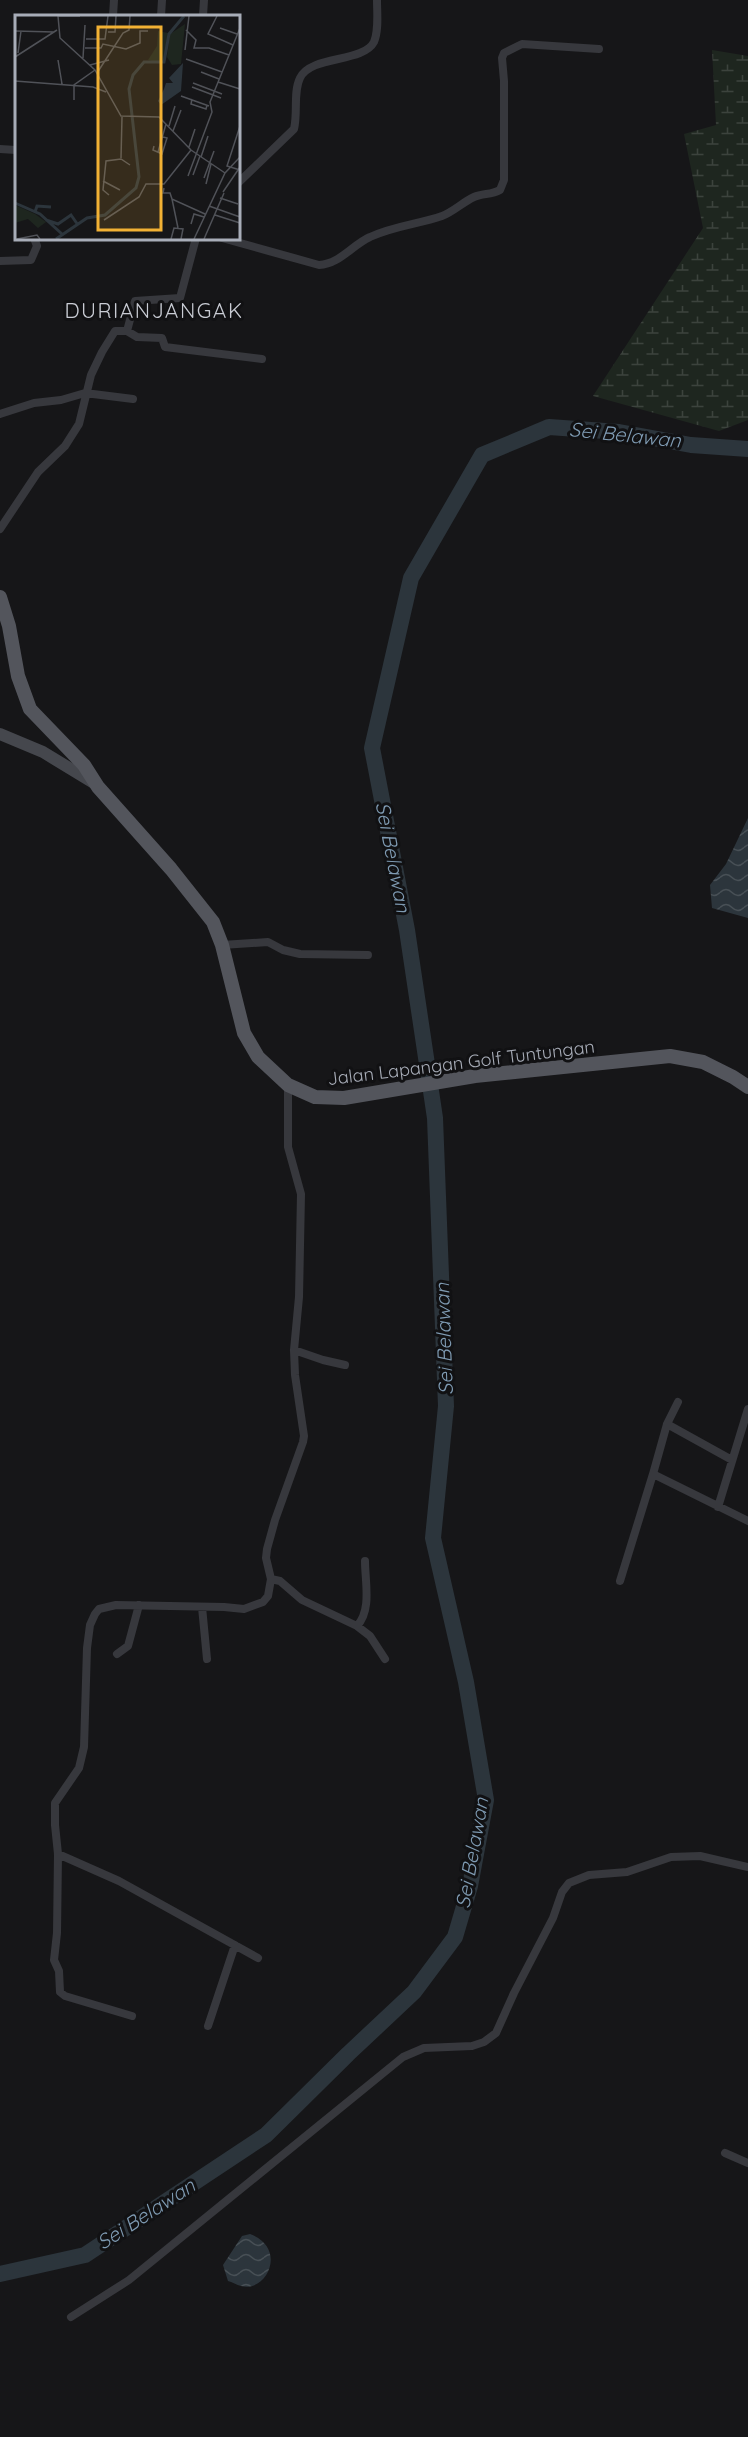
<svg xmlns="http://www.w3.org/2000/svg" width="748" height="2437" font-family="Quicksand,sans-serif">
  <style>
    .wetland { fill: url(#wetland-marsh) }
    .water { fill: url(#water-waves) }
    .lines { fill: none; stroke-linecap: round; stroke-linejoin: round }
    .river { stroke: #2c353c; stroke-width: 16 }
    .street { stroke: #37383d; stroke-width: 8 }
    .secondary { stroke: #45474d; stroke-width: 12 }
    .primary { stroke: #53555c; stroke-width: 14 }
    .labels { text-anchor: middle; stroke-width: 6; stroke-linejoin: round; paint-order: stroke }
    .street-label { font-size: 18px; fill: #a8adb8; stroke: #111113 }
    .water-label { font-size: 20px; font-style: italic; fill: #7f9bb3; stroke: #111113 }
    .quarter-label { font-size: 21px; letter-spacing: 1.5px; fill: #c9ccd4; stroke: #111113 }
    .inset-river { fill: none; stroke: #2c353c; stroke-width: 3 }
    .inset-road { fill: none; stroke: #505258; stroke-width: 1.5 }
    .view { fill: #f2b134; fill-opacity: 0.15; stroke: #f2b134; stroke-width: 3 }
    .inset-edge { fill: none; stroke: #a8adb8; stroke-width: 3 }
  </style>
  <defs>
    <pattern id="wetland-marsh" width="20" height="14" patternUnits="userSpaceOnUse" patternTransform="scale(1.5)"><rect width="20" height="14" fill="#1e261f"/><path d="M1 5h8M5 5V1M11 12h8M15 12V8" fill="none" stroke="#3c433d"/></pattern>
    <pattern id="water-waves" width="16" height="10" patternUnits="userSpaceOnUse" patternTransform="scale(1.5)"><rect width="16" height="10" fill="#2c353c"/><path d="M0 5q4-4 8 0t8 0" fill="none" stroke="#485056"/></pattern>
  </defs>
  <rect width="100%" height="100%" fill="#161618"/>
  <path class="wetland" d="M 712,50 L 748,56 L 748,420 L 719,431 L 593,396 L 703,228 L 684,134 L 716,125 Z"/>
  <path class="water" d="M 748,818 L 748,918 L 712,908 L 710,885 L 726,864 Z
    M 250,2234 C 288,2248 267,2293 241,2286 C 237,2285 232,2282 228,2281 L 223,2265 L 242,2236 Z"/>
  <g class="lines">
    <path class="river" d="M 0,2274 L 85,2255 L 266,2135 L 348,2054 L 414,1992 L 455,1937 L 470,1886 L 486,1800 L 466,1682 L 433,1538 L 446,1406 L 435,1118 L 407,930 L 372,748 L 411,578 L 482,455 L 549,427 L 619,432 L 691,445 L 748,449"/>
    <path class="street" d="M 113,16 L 114,0
      M 161,16 L 162,0
      M 203,16 L 204,0
      M 0,149 L 16,150
      M 238,183 L 294,129 C 298,113 293,92 300,78 C 311,55 363,63 374,42 C 379,30 377,13 377,0
      M 222,238 L 319,265 C 340,264 352,245 370,237 C 393,226 419,224 442,216 C 453,212 463,202 474,197 C 483,193 491,195 500,190 L 504,180 L 504,81 L 502,58 L 504,53 L 522,44 L 599,49
      M 0,261 L 31,260 L 37,246 L 34,238
      M 127,331 L 135,301 L 180,298 L 196,238
      M 0,414 L 34,403 L 61,400 L 85,393 L 133,399
      M 0,529 L 38,472 L 65,446 L 79,424 L 91,375 L 102,352 L 115,331 L 127,331 L 137,337 L 162,338 L 165,347 L 262,359
      M 222,945 L 268,942 L 283,950 L 300,954 L 368,955
      M 294,1350 L 323,1360 L 345,1365
      M 678,1402 L 667,1424 L 653,1474 L 748,1521
      M 667,1424 L 732,1460
      M 718,1507 L 748,1409
      M 271,1579 L 280,1581 L 302,1600 L 357,1626 L 370,1636 L 385,1659
      M 620,1581 L 653,1474
      M 202,1607 L 207,1659
      M 357,1626 C 372,1610 365,1582 365,1561
      M 117,1654 L 128,1646 L 139,1605
      M 58,1854 L 119,1881 L 258,1958
      M 132,2016 L 65,1996 L 60,1992 L 59,1971 L 54,1960 L 57,1933 L 58,1854 L 55,1825 L 55,1803 L 79,1768 L 84,1747 L 87,1648 L 90,1625 L 95,1614 L 99,1609 L 116,1605 L 224,1607 L 244,1609 L 263,1602 L 268,1596 L 271,1579 L 266,1558 L 267,1549 L 275,1520 L 303,1442 L 304,1436 L 295,1375 L 294,1350 L 299,1297 L 301,1194 L 288,1147 L 288,1085
      M 208,2026 L 235,1945
      M 725,2153 L 748,2163
      M 71,2317 L 129,2280 L 403,2057 L 424,2048 L 472,2046 L 484,2042 L 496,2033 L 514,1993 L 553,1918 L 562,1892 L 569,1883 L 589,1875 L 627,1872 L 671,1857 L 700,1856 L 748,1867"/>
    <path class="secondary" d="M 0,734 L 43,752 L 97,785"/>
    <path class="primary" d="M 0,597 L 9,626 L 18,676 L 30,709 L 84,765 L 98,787 L 171,869 L 213,922 L 222,945 L 244,1033 L 258,1057 L 288,1085 L 315,1097 L 344,1098 L 475,1076 L 670,1056 L 703,1062 L 733,1077 L 748,1087"/>
  </g>
  <g class="labels">
    <g class="street-label">
      <text transform="translate(461 1063) rotate(-7)" y="6">Jalan Lapangan Golf Tuntungan</text>
    </g>
    <g class="water-label">
      <text transform="translate(625 435) rotate(6)" y="7">Sei Belawan</text>
      <text transform="translate(393 857) rotate(79)" y="7">Sei Belawan</text>
      <text transform="translate(444 1339) rotate(-92)" y="7">Sei Belawan</text>
      <text transform="translate(472 1853) rotate(-80)" y="7">Sei Belawan</text>
      <text transform="translate(146 2214) rotate(-33)" y="7">Sei Belawan</text>
    </g>
    <g class="quarter-label">
      <text x="154" y="318">DURIANJANGAK</text>
    </g>
  </g>
  <g transform="translate(15 15)">
    <rect width="225" height="225" fill="#161618"/>
    <path d="M 170,9 L 166,49 L 157,50 L 152,42 L 155,19 ZM 143,16 L 153,18 L 149,46 L 143,48 L 133,45 L 142,31 ZM 0,190 L 20,199 L 31,207 L 23,213 L 13,204 L 0,208 Z" fill="#1e261f"/>
    <path d="M 168,48 L 166,76 L 146,90 L 143,86 L 149,74 L 151,68 L 158,68 L 154,63 Z" fill="#2c353c"/>
    <path class="inset-river" d="M 0,188 L 25,199 L 47,219M 20,197 L 22,191 L 36,192M 31,205 L 43,209 L 56,200 L 63,210M 41,224 L 72,203 L 90,200 L 121,173 L 124,162 L 114,74 L 118,60 L 129,47 L 149,47 L 154,19 L 169,1"/>
    <path class="inset-road" d="M 43,1 L 65,1M 43,1 L 45,23 L 80,55 L 106,101 L 144,102 L 176,135 L 210,158M 202,1 L 193,19 L 218,30M 205,13 L 222,19M 171,15 L 181,25 L 179,33 L 194,33 L 214,40M 0,16 L 39,17M 93,17 L 100,17 L 101,1M 71,24 L 90,24 L 93,1M 70,33 L 86,33 L 88,29 L 111,34 L 125,28 L 125,16 L 133,16M 170,35 L 174,1M 3,38 L 6,16M 0,42 L 42,15M 68,43 L 70,10M 171,44 L 207,57M 43,45 L 47,69M 75,50 L 94,45M 186,57 L 204,64M 82,58 L 108,18 L 114,15 L 115,1M 0,66 L 78,72 L 91,77M 203,67 L 225,74M 178,68 L 207,79M 177,72 L 206,83M 166,81 L 194,91M 177,84 L 176,89 L 191,94 L 192,90M 59,85 L 59,70 L 80,55M 154,111 L 160,91M 225,111 L 212,151 L 225,155M 158,116 L 166,95M 139,131 L 138,135 L 147,139 L 152,123 L 148,122M 174,132 L 180,114M 143,137 L 151,109M 186,142 L 193,121M 106,143 L 107,102M 178,160 L 185,141M 173,161 L 197,97 L 195,87 L 225,13M 189,163 L 199,136M 88,166 L 105,175M 191,169 L 196,149M 149,173 L 148,178 L 155,178 L 157,184M 208,177 L 225,152M 94,180 L 88,175 L 91,146 L 106,144 L 115,150M 205,183 L 223,189M 194,191 L 225,202M 200,200 L 225,208M 89,205 L 124,182 L 131,169 L 149,169 L 176,135M 176,209 L 179,199 L 189,202M 163,213 L 157,184 L 190,199M 2,224 L 22,220 L 25,224M 156,224 L 159,213 L 168,214 L 166,224M 179,224 L 210,158 L 225,142M 189,224 L 209,178"/>
    <path class="view" d="M 83,12 L 146,12 L 146,215 L 83,215 Z"/>
    <rect width="225" height="225" class="inset-edge"/>
  </g>
</svg>
